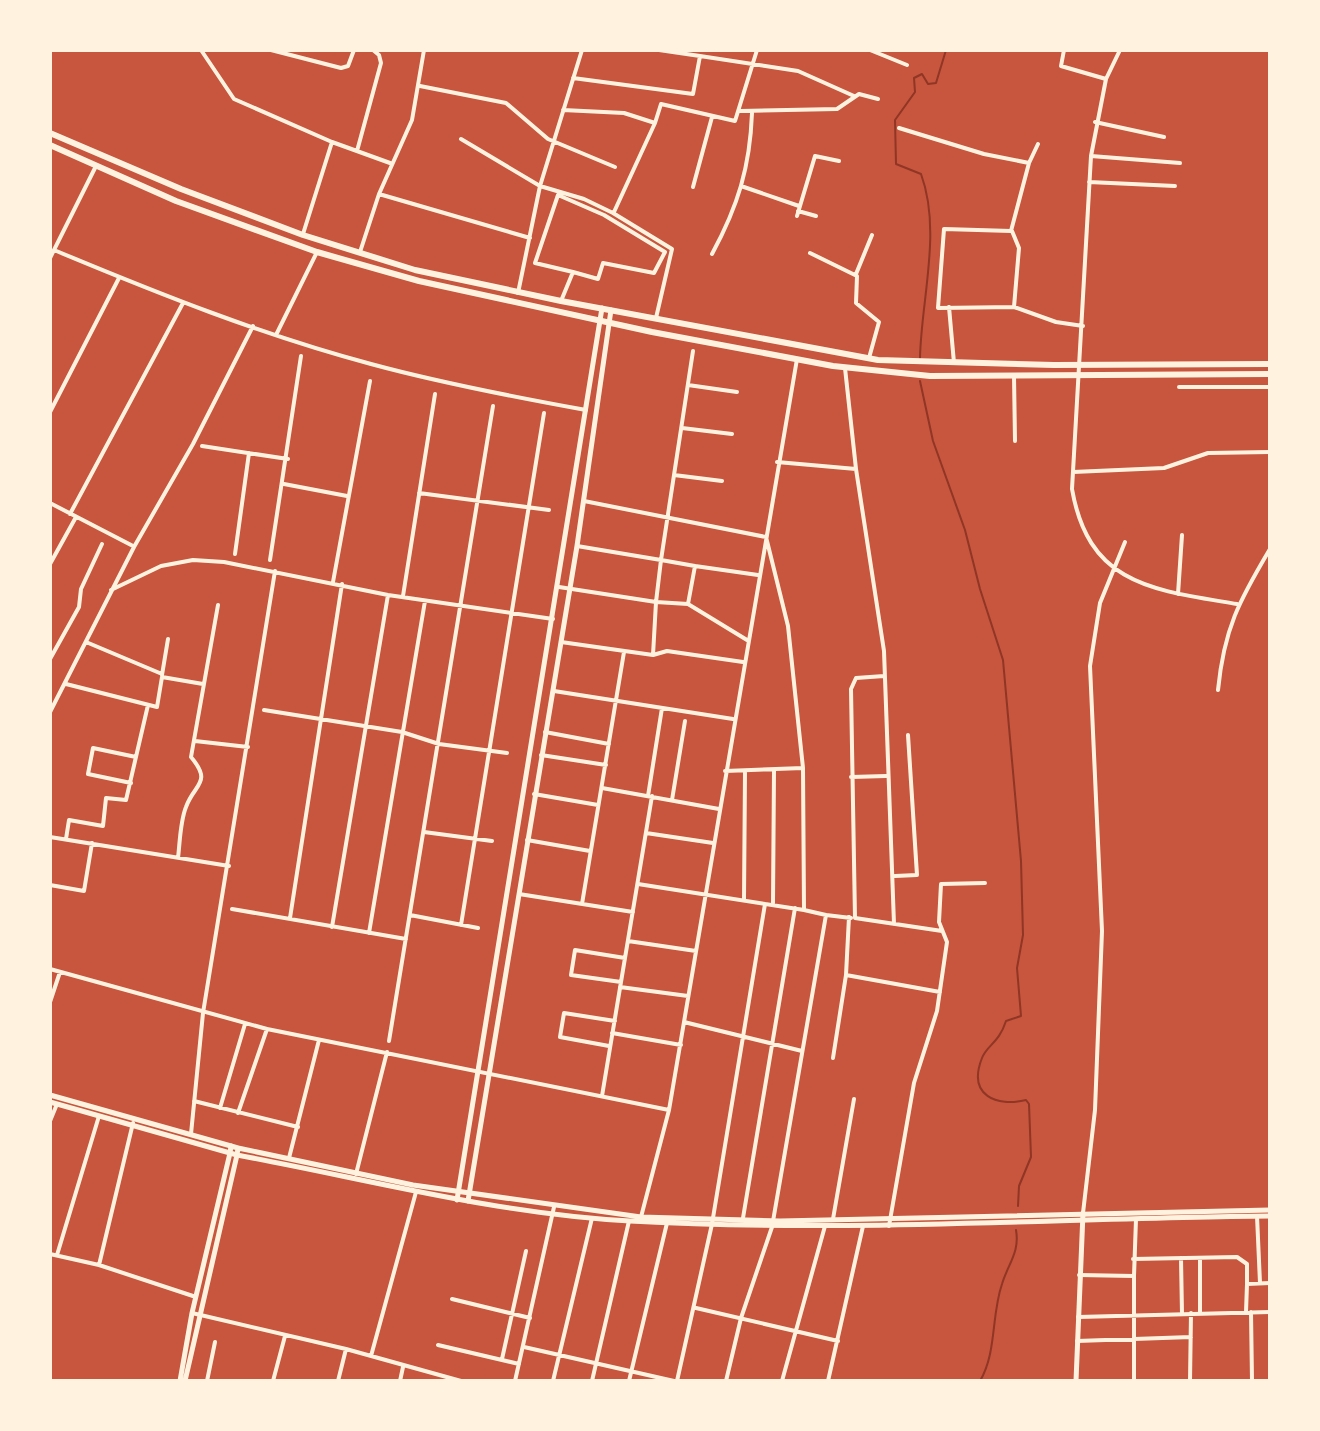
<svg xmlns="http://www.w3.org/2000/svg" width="1320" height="1431" font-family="Inter,sans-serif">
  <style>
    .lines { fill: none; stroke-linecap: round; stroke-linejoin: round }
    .stream { stroke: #8f3625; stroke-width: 2 }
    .minor { stroke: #fff3e0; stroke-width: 4 }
    .tertiary { stroke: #fff3e0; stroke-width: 5 }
    .secondary { stroke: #fff3e0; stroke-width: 5 }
    .primary { stroke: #fff3e0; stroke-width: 6 }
  </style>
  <rect width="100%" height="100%" fill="#c8553d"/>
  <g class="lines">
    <path class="stream" d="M 920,358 C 921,300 942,231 921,174 L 896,164 L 895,120 L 915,92 L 914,78 L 922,74 L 928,84 L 936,83 L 946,50
      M 920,381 L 933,441 L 965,530 L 980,589 L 1003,660 L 1021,861 L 1023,935 L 1017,968 L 1021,1016 L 1006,1021 C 999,1043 987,1045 982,1058 C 967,1096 997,1107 1026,1100 L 1029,1104 L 1031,1157 L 1019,1186 L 1018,1206
      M 980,1381 C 997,1352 991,1316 1002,1284 C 1008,1264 1020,1252 1016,1230"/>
    <path class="minor" d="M 201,50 L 234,99 L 332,142
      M 271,50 L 341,68 L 348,66 L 354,50
      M 659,50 L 700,56
      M 870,50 L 907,65
      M 1064,50 L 1061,66 L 1106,79
      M 1120,50 L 1106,79 L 1091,156 L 1072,489 C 1089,586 1154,590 1237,604
      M 573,78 L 693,94 L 700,56 L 798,71 L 854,96
      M 420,86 L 506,103 L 548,139 L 615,167
      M 563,110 L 624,113 L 655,123 L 661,104 L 735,121 L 757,50
      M 740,111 L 837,109 L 859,94 L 878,99
      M 1095,122 L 1164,137
      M 899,128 L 984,154 L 1029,163 L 1038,144
      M 461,139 L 540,186 L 584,199 L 613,213 L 672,249 L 656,318
      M 357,151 L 381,63 L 379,55 L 373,50
      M 1091,156 L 1180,163
      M 1029,163 L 1011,231 L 944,229 L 938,308 L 1014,307 L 1056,322 L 1083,326
      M 1089,182 L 1175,186
      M 741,186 L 799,206
      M 693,187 L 712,117
      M 379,194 L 412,120 L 424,50
      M 798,211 L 816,216
      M 614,212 L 655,123
      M 797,216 L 815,156 L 839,161
      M 1012,231 L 1019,248 L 1014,307
      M 303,234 L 332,142 L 390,163
      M 54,250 C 157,293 262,335 371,364 C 441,383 514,397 586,410
      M 360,252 L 379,194 L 530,238
      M 810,253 L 857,276 L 856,303 L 879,322 L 869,358
      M 712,254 C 738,206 750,167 752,113
      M 50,258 L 96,166
      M 856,274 L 872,235
      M 518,293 L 540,186 L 582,50
      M 561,301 L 573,272 L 598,279 L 603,263 L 654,273 L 665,252 L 604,215 L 558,195 L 535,263 L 573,272
      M 949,307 L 954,363
      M 276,335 L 317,252
      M 1014,376 L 1015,441
      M 688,385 L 737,392
      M 1179,387 L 1270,387
      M 50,412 L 119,278
      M 682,428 L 732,434
      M 202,446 L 288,459
      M 777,462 L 856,469 L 845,368
      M 856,469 L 884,651 L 894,924
      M 1073,472 L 1164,468 L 1208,453 L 1270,452
      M 674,475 L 722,481
      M 284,484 L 347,496
      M 419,493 L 549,510
      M 584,501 L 766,537 L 788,626 L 803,768 L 804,910 L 638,884
      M 50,503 L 133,546
      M 70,514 L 183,303
      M 235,554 L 249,453
      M 270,560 L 301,356
      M 50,564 L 76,517
      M 695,566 L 758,575
      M 333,582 L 370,381
      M 559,587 L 656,602 L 661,560 L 577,546
      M 111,590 L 161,566 L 193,560 L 224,562 L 388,595 L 553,619
      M 1178,594 L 1182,535
      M 403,596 L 435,394
      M 688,604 L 747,640
      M 86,642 L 162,674
      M 561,642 L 653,655 L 667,651 L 743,662
      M 653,655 L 656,602 L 688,604 L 695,566 L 661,560 L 693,351
      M 50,659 L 79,607 L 81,589 L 102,544
      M 162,675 L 168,639
      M 884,676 L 856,678 L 851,689 L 855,918 L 942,931
      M 66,684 L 157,707 L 162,677 L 203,684
      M 1218,690 C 1224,629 1239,601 1270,549
      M 554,691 L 733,719
      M 264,710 L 402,732 L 439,744 L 507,753
      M 50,712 L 134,547 L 193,444 L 253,326
      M 545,732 L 609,744
      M 195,741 L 248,747
      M 541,755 L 606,765
      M 725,771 L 803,768
      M 851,777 L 886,776
      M 131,783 L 88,774 L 93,748 L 136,757
      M 602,788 L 719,809
      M 534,794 L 598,805
      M 648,796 L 662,708
      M 672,800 L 685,721
      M 424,832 L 492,841
      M 646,833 L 713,843
      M 50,837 L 229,866
      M 66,839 L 69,820 L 103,826 L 106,798 L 126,800 L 148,705
      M 527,840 L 590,851
      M 178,858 C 180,842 180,822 186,807 C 194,784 213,783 191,757 L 218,605
      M 895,876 L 917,875 L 908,735
      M 50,885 L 84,891 L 92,843
      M 519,894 L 633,912
      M 744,899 L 745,772
      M 773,903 L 774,770
      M 582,904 L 624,652
      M 232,909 L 406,939
      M 410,915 L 478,928
      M 826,915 L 851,918
      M 290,918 L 342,584
      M 461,925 L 544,413
      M 332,927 L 388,595
      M 369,933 L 425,601
      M 628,941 L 696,951
      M 50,969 L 267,1029 L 669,1110
      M 846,975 L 940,992
      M 621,982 L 571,975 L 575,950 L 625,958
      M 620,987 L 688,996
      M 50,1002 L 60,972
      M 684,1022 L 802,1051
      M 612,1033 L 681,1045
      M 389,1041 L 493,406
      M 609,1046 L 560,1037 L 564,1013 L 615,1021
      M 833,1058 L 846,975 L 849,917
      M 602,1096 L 652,796
      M 194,1101 L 298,1127
      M 220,1108 L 245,1024
      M 238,1113 L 267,1029
      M 50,1121 L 57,1104
      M 191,1134 L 203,1013 L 275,571
      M 289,1158 L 319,1040
      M 356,1174 L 387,1052
      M 1083,1213 L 1095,1110 L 1102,931 L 1090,666 L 1100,603 L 1125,542
      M 1257,1216 L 1260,1283
      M 641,1217 L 669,1110 L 797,359
      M 743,1218 L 795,908
      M 833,1219 L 854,1099
      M 889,1226 L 914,1083 L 937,1011 L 947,942 L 939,922 L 941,884 L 985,883
      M 50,1254 L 99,1265 L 196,1297
      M 57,1255 L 99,1116
      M 1181,1258 L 1182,1314
      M 1133,1259 L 1237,1257 L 1247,1264 L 1247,1284 L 1270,1283
      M 99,1265 L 133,1123
      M 1079,1275 L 1134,1276 L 1136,1219
      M 452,1299 L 530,1318
      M 696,1308 L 838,1341
      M 1246,1312 L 1247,1284
      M 1251,1312 L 1252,1381
      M 192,1313 L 346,1349 L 461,1381
      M 1200,1313 L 1200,1258
      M 1078,1317 L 1270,1312
      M 1077,1341 L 1191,1337
      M 438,1345 L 519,1364
      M 524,1347 L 674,1381
      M 371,1356 L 416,1192
      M 502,1359 L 526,1251
      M 207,1381 L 215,1342
      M 273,1381 L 285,1336
      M 338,1381 L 346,1349
      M 400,1381 L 403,1367
      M 515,1381 L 554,1207
      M 553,1381 L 592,1218
      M 592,1381 L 629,1221
      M 629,1381 L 667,1223
      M 677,1381 L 712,1224 L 765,904
      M 726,1381 L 741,1318 L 772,1227 L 826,915 L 804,910
      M 782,1381 L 825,1226
      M 828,1381 L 863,1226
      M 1134,1381 L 1134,1276
      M 1190,1381 L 1191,1313"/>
    <path class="tertiary" d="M 50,1095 L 231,1146
      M 50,1102 L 230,1153
      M 457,1200 L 602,308
      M 468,1201 L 577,546 L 611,310
      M 1076,1381 L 1083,1213"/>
    <path class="secondary" d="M 231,1146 L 238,1148 L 237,1155 L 230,1153 Z
      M 238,1148 L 413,1185 L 641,1217 L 780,1221 L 1270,1210
      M 180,1381 L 192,1313 L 230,1153
      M 185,1381 L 237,1155 C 367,1179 496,1214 630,1221 C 843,1233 1056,1218 1270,1216"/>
    <path class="primary" d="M 50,133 L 181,189 L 303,235 L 415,270 L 561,301 L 878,360 L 1054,365 L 1270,364
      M 50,145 L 176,201 L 317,252 L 419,281 L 652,332 L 833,366 L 930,376 L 1270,374"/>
  </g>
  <rect width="1320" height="1431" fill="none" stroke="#fff3e0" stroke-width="104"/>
</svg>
